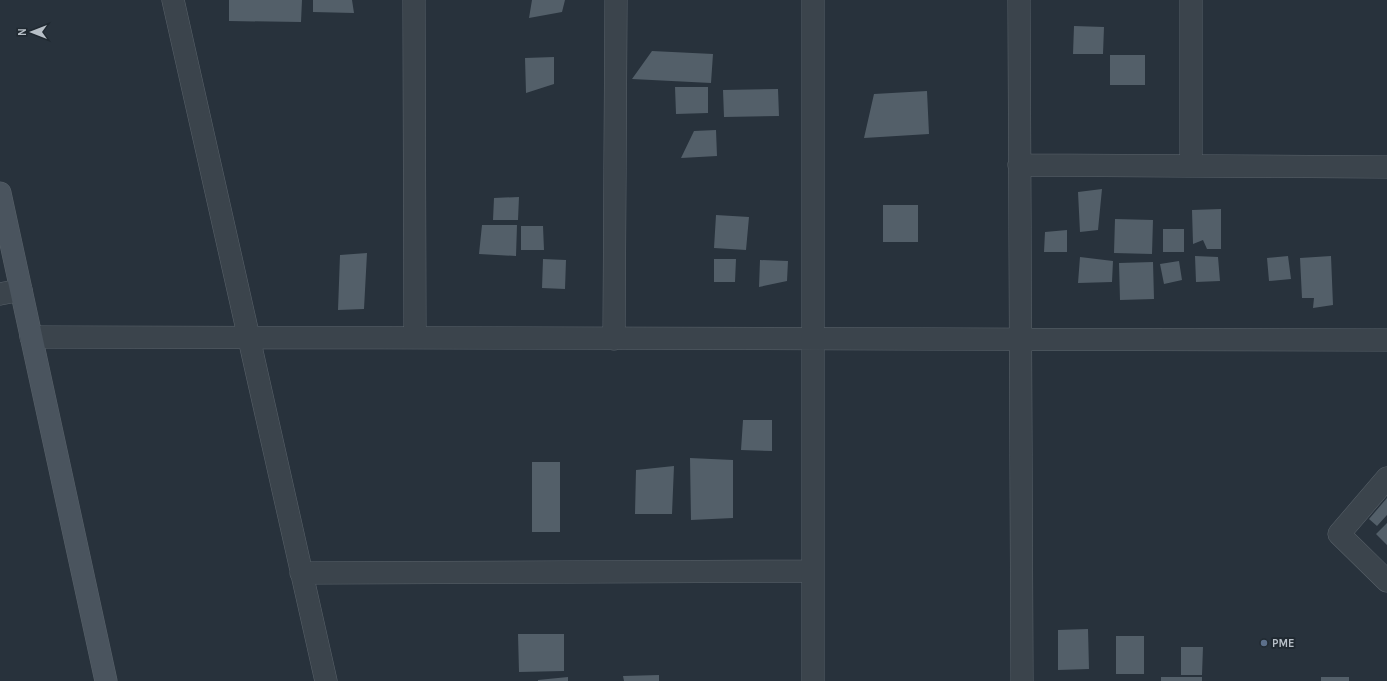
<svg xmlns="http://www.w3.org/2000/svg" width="1387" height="681" font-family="Karla,sans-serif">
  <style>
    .building { fill: #535f69 }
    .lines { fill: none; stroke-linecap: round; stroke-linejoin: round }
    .street-casing { stroke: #59626a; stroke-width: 23 }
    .secondary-casing { stroke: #59626a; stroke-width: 23 }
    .street { stroke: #3b444c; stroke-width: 22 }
    .secondary { stroke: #4a545e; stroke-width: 22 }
    .service-dot { fill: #5c6f8a; stroke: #202931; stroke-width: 1.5 }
    .labels { text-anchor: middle; stroke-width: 4; stroke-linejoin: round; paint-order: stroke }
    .poi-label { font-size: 11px; font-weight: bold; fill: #b7bfc7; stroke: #202931; text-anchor: start }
  </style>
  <rect width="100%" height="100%" fill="#28323c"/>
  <path class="building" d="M 229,0 L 302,0 L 301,22 L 229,21 Z
    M 313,0 L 352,0 L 354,13 L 313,12 Z
    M 532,0 L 565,0 L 562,12 L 529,18 Z
    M 1074,26 L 1104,27 L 1103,54 L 1073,54 Z
    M 652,51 L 713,54 L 711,83 L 632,79 Z
    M 1110,55 L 1145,55 L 1145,85 L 1110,85 Z
    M 554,57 L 554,84 L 526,93 L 525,58 Z
    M 675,87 L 708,87 L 708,113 L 676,114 Z
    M 778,89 L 779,116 L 724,117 L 723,90 Z
    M 927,91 L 929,134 L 864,138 L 874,94 Z
    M 716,130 L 717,156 L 681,158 L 694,131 Z
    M 1102,189 L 1098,230 L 1080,232 L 1078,192 Z
    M 519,197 L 518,220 L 493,220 L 494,198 Z
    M 883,205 L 918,205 L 918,242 L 883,242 Z
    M 1221,209 L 1221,249 L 1207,249 L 1203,240 L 1193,244 L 1192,210 Z
    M 716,215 L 749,217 L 746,250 L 714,248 Z
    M 1115,219 L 1153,220 L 1152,254 L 1114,253 Z
    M 482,225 L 517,225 L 516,256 L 479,254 Z
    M 521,226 L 543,226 L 544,250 L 521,250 Z
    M 1163,229 L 1184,229 L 1184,252 L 1163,252 Z
    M 1067,230 L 1067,252 L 1044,252 L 1045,232 Z
    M 367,253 L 364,309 L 338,310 L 340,255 Z
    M 1195,256 L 1218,257 L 1220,281 L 1196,282 Z
    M 1288,256 L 1291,279 L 1269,281 L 1267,258 Z
    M 1331,256 L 1333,305 L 1313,308 L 1314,298 L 1302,298 L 1300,258 Z
    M 1080,257 L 1113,261 L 1112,282 L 1078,283 Z
    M 543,259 L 566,260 L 565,289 L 542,288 Z
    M 714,259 L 736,259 L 735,282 L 714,282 Z
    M 760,260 L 788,261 L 787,281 L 759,287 Z
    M 1179,261 L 1182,280 L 1164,284 L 1160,264 Z
    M 1153,262 L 1154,299 L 1120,300 L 1119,263 Z
    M 743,420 L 772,420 L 772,451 L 741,450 Z
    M 690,458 L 733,460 L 733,518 L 691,520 Z
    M 532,462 L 560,462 L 560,532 L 532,532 Z
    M 674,466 L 672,514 L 635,514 L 636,470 Z
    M 1387,498 L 1387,515 L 1377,526 L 1369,519 Z
    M 1387,523 L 1387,545 L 1376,534 Z
    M 1088,629 L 1089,669 L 1058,670 L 1058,630 Z
    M 518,634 L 564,634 L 564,671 L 519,672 Z
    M 1116,636 L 1144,636 L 1144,674 L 1116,674 Z
    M 1181,647 L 1203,647 L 1202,675 L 1181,675 Z
    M 659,675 L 659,681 L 624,681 L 623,676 Z
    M 568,677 L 568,681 L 538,681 L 538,680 Z
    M 1161,677 L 1202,677 L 1202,681 L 1161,681 Z
    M 1321,677 L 1349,677 L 1349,681 L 1321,681 Z"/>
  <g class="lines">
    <defs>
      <path id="street" d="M 173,0 L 326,681
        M 414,0 L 415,338
        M 813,0 L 813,681
        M 1019,0 L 1022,681
        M 1191,0 L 1191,166
        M 1019,165 L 1387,167
        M 0,294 L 21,290
        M 31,337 L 1387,340
        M 614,339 L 616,0
        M 1387,478 L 1339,534 L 1387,581
        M 301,573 L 813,571"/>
      <path id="secondary" d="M 0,193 L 106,681"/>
    </defs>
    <use href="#street" class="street-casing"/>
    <use href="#secondary" class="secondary-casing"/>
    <use href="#street" class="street"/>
    <use href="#secondary" class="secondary"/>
  </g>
  <circle class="service-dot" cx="1264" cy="643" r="4"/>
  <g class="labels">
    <g class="poi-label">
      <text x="1272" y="647">PME</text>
    </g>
  </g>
  <g transform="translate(32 32) rotate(270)" stroke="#202931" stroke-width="3" paint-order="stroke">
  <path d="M0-3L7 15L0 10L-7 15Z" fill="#b7bfc7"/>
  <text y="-6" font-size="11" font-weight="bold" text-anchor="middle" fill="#b7bfc7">N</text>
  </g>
</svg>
